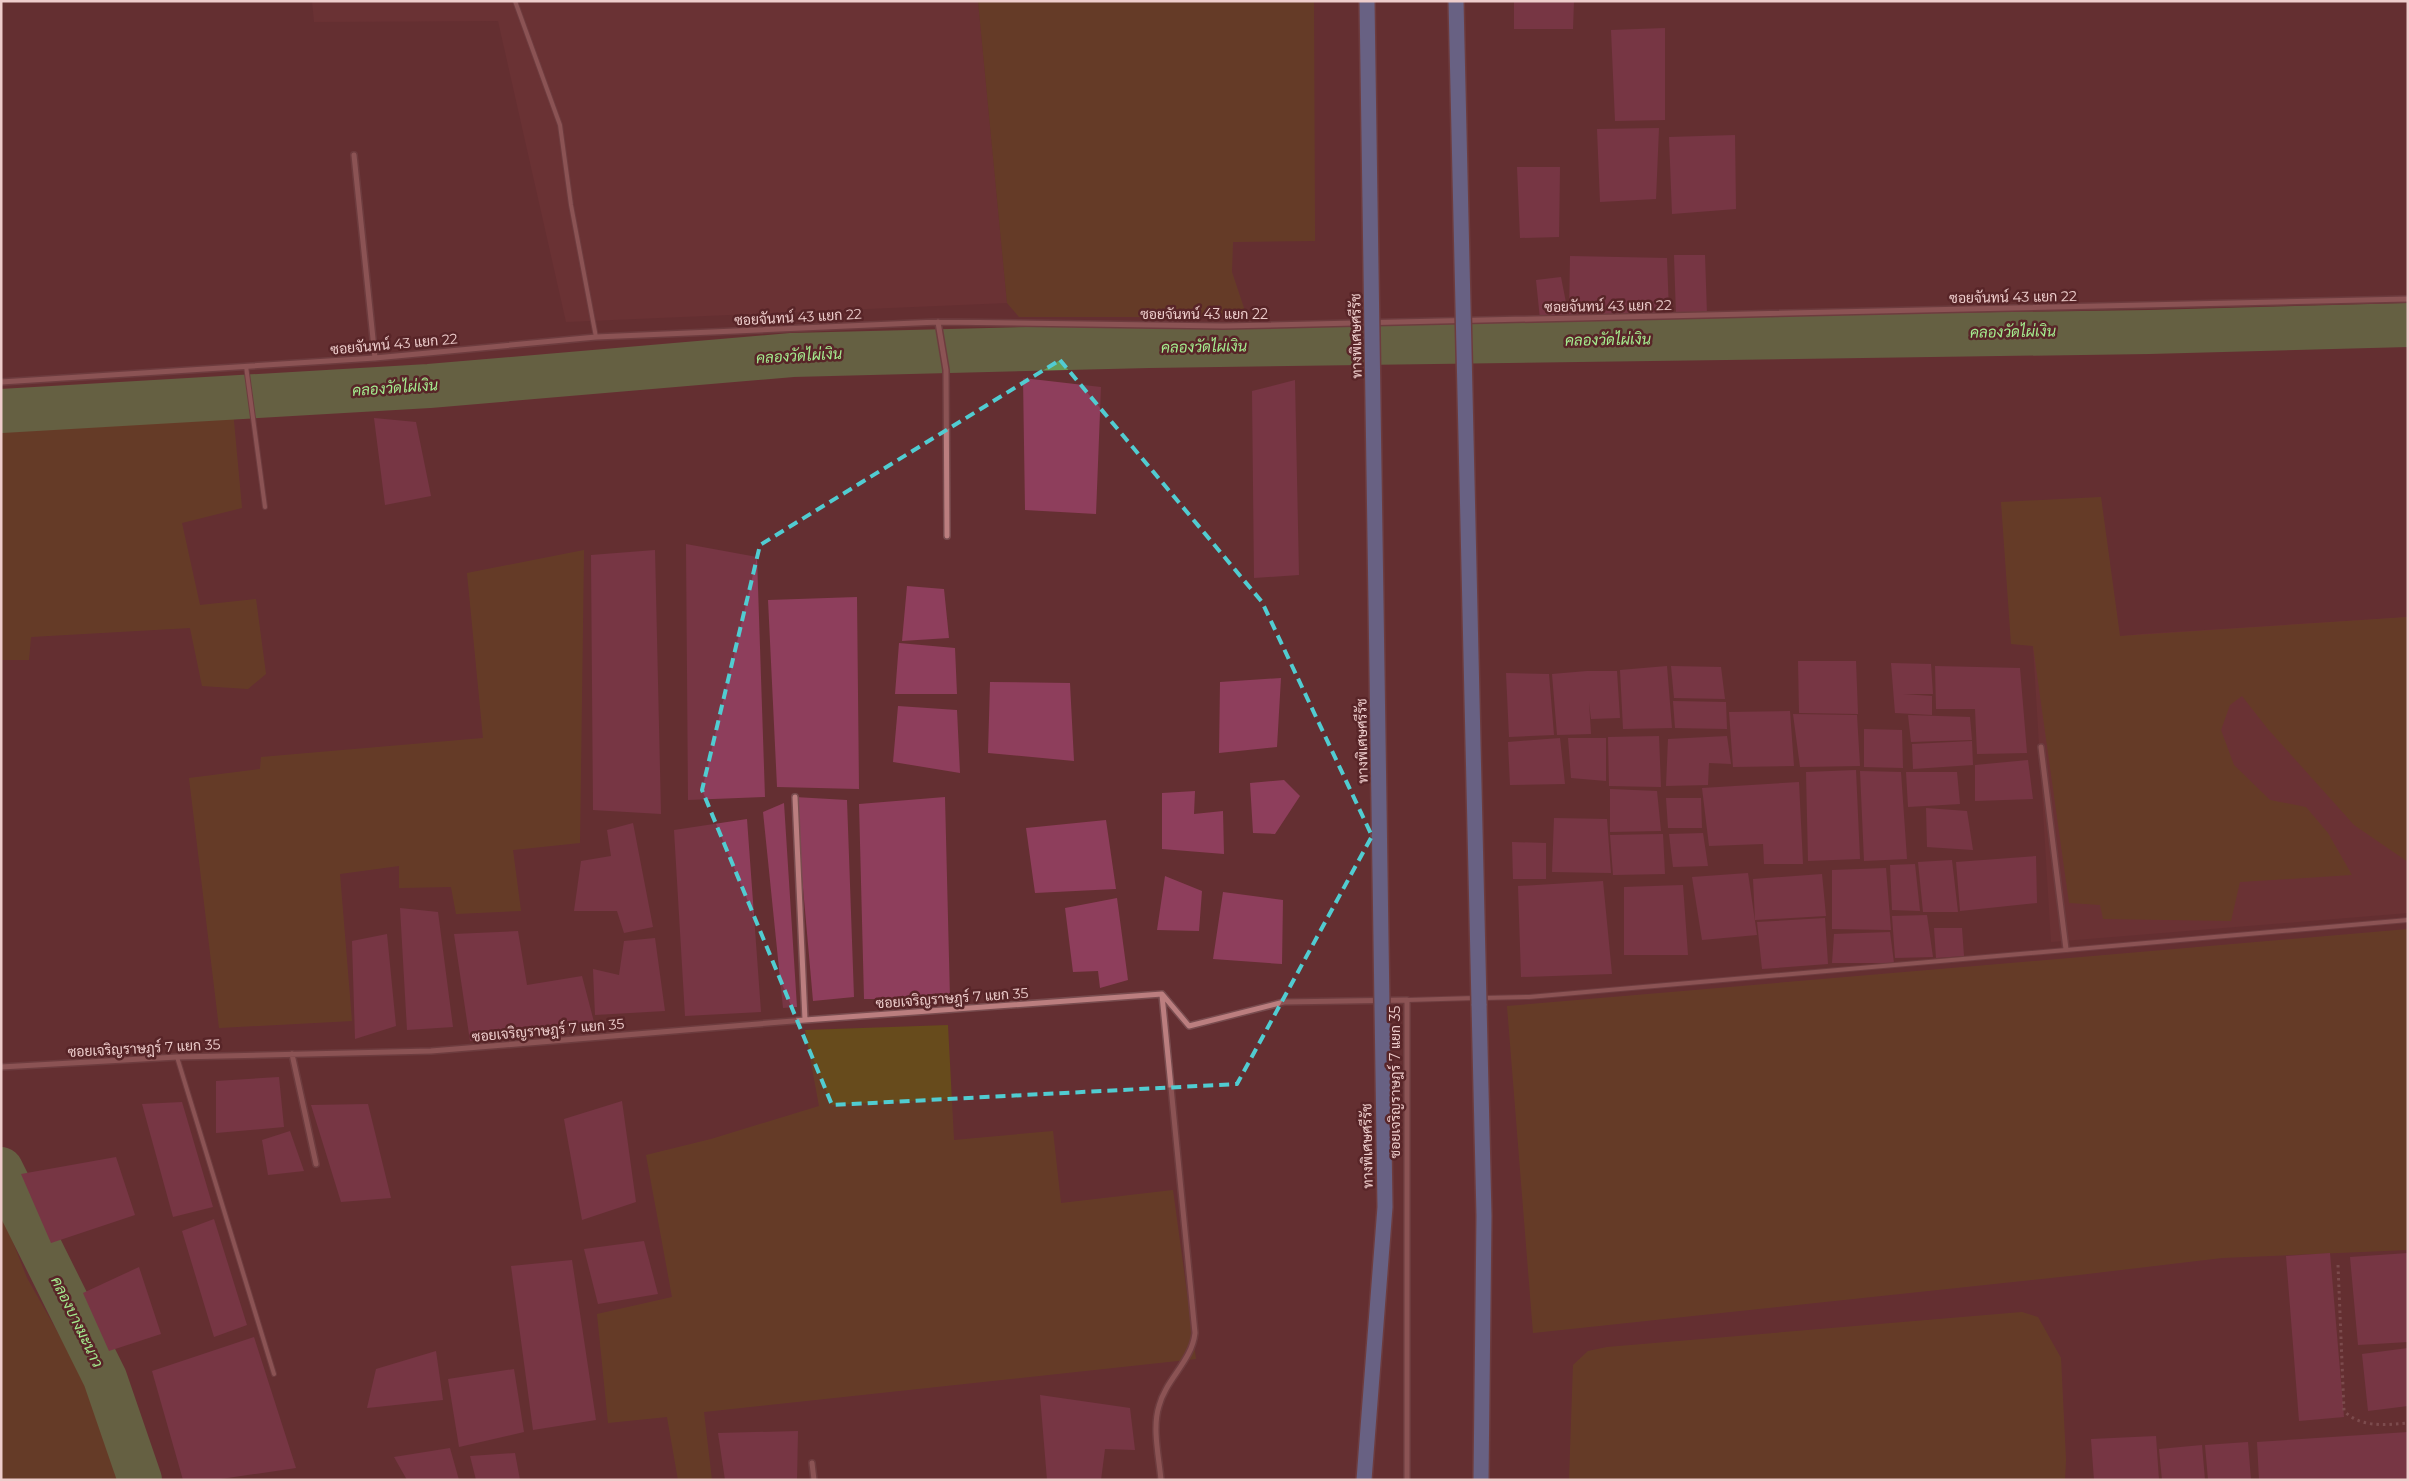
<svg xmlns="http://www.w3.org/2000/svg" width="2409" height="1481" font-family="Montserrat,Sarabun,sans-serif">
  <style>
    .built { fill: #723538 }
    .green { fill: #674b1c }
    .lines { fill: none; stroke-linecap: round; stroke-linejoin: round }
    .canal { stroke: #679b57; stroke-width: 44 }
    .building { fill: #8e3e5c }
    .service-casing { stroke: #794c4f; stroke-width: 6 }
    .minor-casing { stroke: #794c4f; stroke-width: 8 }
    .motorway-casing { stroke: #794c4f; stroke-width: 18 }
    .path { stroke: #9a6d6f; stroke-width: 3; stroke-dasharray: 2.5 4; stroke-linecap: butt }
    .service { stroke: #bb7e7f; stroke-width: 4 }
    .minor { stroke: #bb7e7f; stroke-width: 5 }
    .motorway { stroke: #6d9de6; stroke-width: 15 }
    .motorway-bridge-casing { stroke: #794c4f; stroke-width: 18; stroke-linecap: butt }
    .motorway-bridge { stroke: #6d9de6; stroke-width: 15 }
    .marked { fill: none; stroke: #51ccd1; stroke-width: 4; stroke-dasharray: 10 6; stroke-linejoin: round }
    .labels { text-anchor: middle; stroke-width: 5; stroke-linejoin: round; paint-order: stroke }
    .street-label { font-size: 14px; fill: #eecdcc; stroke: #582528 }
    .water-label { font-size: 15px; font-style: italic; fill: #a4eb8e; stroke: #582528 }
  </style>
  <rect width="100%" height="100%" fill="#642f32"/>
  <path class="built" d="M 312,1 L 978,1 L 1007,303 L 566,322 L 498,21 L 314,22 Z
    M 2408,617 L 2408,913 L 2051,942 L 2033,646 L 2141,634 Z"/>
  <path class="green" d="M 978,1 L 1314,1 L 1315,241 L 1233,242 L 1232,272 L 1247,317 L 1019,317 L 1007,303 Z
    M 230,378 L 242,508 L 182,523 L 200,605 L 256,599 L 266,674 L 248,689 L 202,686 L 190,628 L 31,637 L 29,660 L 1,660 L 1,398 Z
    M 2101,497 L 2120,636 L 2408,617 L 2408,862 L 2354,825 L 2267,728 L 2242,696 L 2230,705 L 2221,730 L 2234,765 L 2270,800 L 2306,807 L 2328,833 L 2352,875 L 2240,882 L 2231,921 L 2103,919 L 2100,905 L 2069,903 L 2033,646 L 2011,644 L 2001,502 Z
    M 584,550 L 580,843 L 513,850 L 521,911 L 456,914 L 451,887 L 399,888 L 399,866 L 340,874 L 352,1021 L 219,1028 L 189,778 L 260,769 L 261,757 L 483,738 L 467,573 Z
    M 2408,929 L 2408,1250 L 2222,1258 L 2079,1275 L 1533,1333 L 1507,1006 Z
    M 948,1025 L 954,1140 L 1053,1131 L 1061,1203 L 1173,1190 L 1196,1359 L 704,1412 L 712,1480 L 678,1480 L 667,1417 L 608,1423 L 597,1314 L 672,1297 L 646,1155 L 711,1139 L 819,1106 L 805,1030 Z
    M 1,1212 L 27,1278 L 94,1397 L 123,1480 L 1,1480 Z
    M 2022,1312 L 2038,1317 L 2061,1358 L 2066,1460 L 2065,1480 L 1569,1480 L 1573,1365 L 1588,1351 L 1607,1347 Z"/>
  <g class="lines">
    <path class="canal" d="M 1,411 L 429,386 L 792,355 L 1149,346 L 2149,332 L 2408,325
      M 1,1169 L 105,1378 L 140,1480"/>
  </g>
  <path class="building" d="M 1514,1 L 1574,1 L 1573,29 L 1514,29 Z
    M 1665,28 L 1665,120 L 1615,121 L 1611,30 Z
    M 1659,128 L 1656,199 L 1600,202 L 1597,129 Z
    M 1735,135 L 1736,209 L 1672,214 L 1669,137 Z
    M 1517,167 L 1560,167 L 1559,237 L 1520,238 Z
    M 1674,255 L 1705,255 L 1707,315 L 1676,316 Z
    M 1570,256 L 1667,258 L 1669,312 L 1569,318 L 1540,319 L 1536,280 L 1561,277 L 1569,318 Z
    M 1023,378 L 1101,387 L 1096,514 L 1025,510 Z
    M 1295,380 L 1299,575 L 1254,578 L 1252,391 Z
    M 374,418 L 416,422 L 431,496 L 385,505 Z
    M 686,544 L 757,557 L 765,797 L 688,800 Z
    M 655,550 L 661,814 L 593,810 L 591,555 Z
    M 907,586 L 944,589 L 949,638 L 902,641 Z
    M 857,597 L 859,789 L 777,787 L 768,600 Z
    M 899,643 L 955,648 L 957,694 L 895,694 Z
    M 1798,661 L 1856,661 L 1858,714 L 1799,713 Z
    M 1891,663 L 1931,664 L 1933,694 L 1903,694 L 1932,696 L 1932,715 L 1895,713 Z
    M 1667,666 L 1672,728 L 1623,729 L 1620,670 Z
    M 1671,666 L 1721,667 L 1725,699 L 1674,698 Z
    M 1935,666 L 2020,668 L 2027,753 L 1977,754 L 1975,709 L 1936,709 Z
    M 1587,671 L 1617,671 L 1620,718 L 1591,719 L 1589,702 L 1591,734 L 1557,735 L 1552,674 Z
    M 1506,673 L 1549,674 L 1554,735 L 1509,737 Z
    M 1281,678 L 1277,747 L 1219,753 L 1220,682 Z
    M 990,682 L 1070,683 L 1074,761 L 988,753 Z
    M 1673,701 L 1726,702 L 1727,729 L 1675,728 Z
    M 898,706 L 957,710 L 960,773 L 893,762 Z
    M 1790,711 L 1794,766 L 1733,767 L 1729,712 Z
    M 1793,714 L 1857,715 L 1860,766 L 1800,767 Z
    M 1908,715 L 1970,717 L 1972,740 L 1911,742 Z
    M 1864,729 L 1902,730 L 1903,768 L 1864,767 Z
    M 1659,736 L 1661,787 L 1609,786 L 1608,737 Z
    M 1727,736 L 1731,764 L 1709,763 L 1708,785 L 1666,786 L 1668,739 Z
    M 1560,738 L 1565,784 L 1510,785 L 1508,742 Z
    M 1568,738 L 1606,738 L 1606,781 L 1571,778 Z
    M 1972,741 L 1973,765 L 1913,769 L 1912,744 Z
    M 2028,760 L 2033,799 L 1975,801 L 1975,765 Z
    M 1856,770 L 1860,859 L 1808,861 L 1806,772 Z
    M 1860,771 L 1901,772 L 1907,859 L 1864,861 Z
    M 1906,772 L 1957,772 L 1960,804 L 1908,807 Z
    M 1284,780 L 1300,796 L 1275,834 L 1253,833 L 1250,783 Z
    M 1799,782 L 1803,864 L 1764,864 L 1763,844 L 1709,846 L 1702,788 Z
    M 1610,789 L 1657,791 L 1661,831 L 1610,832 Z
    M 1195,791 L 1194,814 L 1223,811 L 1224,854 L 1162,849 L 1162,793 Z
    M 795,797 L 847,800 L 854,997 L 813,1001 Z
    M 945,797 L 950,999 L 864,999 L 859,804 Z
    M 1666,798 L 1701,798 L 1702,828 L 1668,828 Z
    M 784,803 L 797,1007 L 783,1008 L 763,812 Z
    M 1926,808 L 1967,811 L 1973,850 L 1927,847 Z
    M 1554,818 L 1607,819 L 1611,873 L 1552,872 Z
    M 747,819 L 761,1012 L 685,1016 L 674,830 Z
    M 1106,820 L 1116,889 L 1035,893 L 1026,828 Z
    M 633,823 L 653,927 L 624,933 L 617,911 L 574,911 L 581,861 L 611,856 L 607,830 Z
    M 1703,833 L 1708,866 L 1673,867 L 1669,834 Z
    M 1663,834 L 1665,874 L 1613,875 L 1610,835 Z
    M 1512,842 L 1546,843 L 1546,879 L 1513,879 Z
    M 2036,856 L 2037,903 L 1960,911 L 1956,862 Z
    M 1952,860 L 1958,912 L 1923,912 L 1918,862 Z
    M 1915,864 L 1920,911 L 1892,910 L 1890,865 Z
    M 1886,868 L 1891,930 L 1832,929 L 1832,870 Z
    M 1748,873 L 1757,935 L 1702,940 L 1692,877 Z
    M 1822,874 L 1826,916 L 1755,920 L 1753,879 Z
    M 1165,876 L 1202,891 L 1199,931 L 1157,930 Z
    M 1603,881 L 1612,974 L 1521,977 L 1518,886 Z
    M 1683,885 L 1688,955 L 1624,955 L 1624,887 Z
    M 1223,892 L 1283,900 L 1282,964 L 1213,959 Z
    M 1117,898 L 1128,980 L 1100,988 L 1098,971 L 1073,972 L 1065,908 Z
    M 400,908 L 438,912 L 453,1027 L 407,1030 Z
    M 1927,915 L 1933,957 L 1895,958 L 1892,916 Z
    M 1825,918 L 1828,964 L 1762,969 L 1757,922 Z
    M 1934,928 L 1962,928 L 1964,956 L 1936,958 Z
    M 518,931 L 527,985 L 582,976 L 594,1022 L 470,1041 L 454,934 Z
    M 1890,932 L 1894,963 L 1832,963 L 1834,934 Z
    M 387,934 L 396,1026 L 355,1039 L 352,941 Z
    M 655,938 L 665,1011 L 595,1015 L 593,969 L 619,975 L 624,941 Z
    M 279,1077 L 284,1127 L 216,1133 L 216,1081 Z
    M 622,1101 L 636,1202 L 582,1220 L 564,1119 Z
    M 182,1102 L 213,1207 L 173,1217 L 142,1104 Z
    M 368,1104 L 391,1198 L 341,1202 L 311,1105 Z
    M 290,1131 L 304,1171 L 268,1175 L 262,1140 Z
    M 116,1157 L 135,1215 L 51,1243 L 21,1174 Z
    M 214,1219 L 247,1325 L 214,1337 L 182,1231 Z
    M 644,1241 L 658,1294 L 598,1304 L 584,1249 Z
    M 2330,1253 L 2344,1417 L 2299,1421 L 2286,1256 Z
    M 2408,1253 L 2408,1342 L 2358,1345 L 2350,1257 Z
    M 572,1260 L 596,1420 L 533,1430 L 511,1266 Z
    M 139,1267 L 161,1334 L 109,1351 L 83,1293 Z
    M 254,1337 L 296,1468 L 214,1480 L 183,1480 L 152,1371 Z
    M 2408,1348 L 2408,1406 L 2368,1411 L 2362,1354 Z
    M 436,1351 L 443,1400 L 367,1408 L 376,1369 Z
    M 514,1369 L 524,1432 L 459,1447 L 448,1379 Z
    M 1040,1395 L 1130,1408 L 1135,1450 L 1105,1449 L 1101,1480 L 1047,1480 Z
    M 798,1431 L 797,1480 L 725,1480 L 718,1433 Z
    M 2408,1432 L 2408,1480 L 2259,1480 L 2257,1442 Z
    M 2156,1436 L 2159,1480 L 2094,1480 L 2091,1439 Z
    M 2248,1442 L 2251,1480 L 2208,1480 L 2205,1445 Z
    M 2202,1445 L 2205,1480 L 2162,1480 L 2159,1449 Z
    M 450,1448 L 459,1480 L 407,1480 L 394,1457 Z
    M 515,1453 L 520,1480 L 476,1480 L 470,1456 Z"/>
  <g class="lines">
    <defs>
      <path id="service" d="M 515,1 L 560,125 L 571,205 L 596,337
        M 246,366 L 265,507
        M 1482,998 L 1529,997 C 1822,973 2115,944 2408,920
        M 1407,1000 L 1475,998
        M 177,1057 L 274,1374"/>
      <path id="minor" d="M 354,155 L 375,358
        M 938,322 L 946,370 L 947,536
        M 1,382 L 375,358 L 596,337 L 938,322 L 1223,326 L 2408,299
        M 2041,747 L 2066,949
        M 795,797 L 805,1020
        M 292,1054 L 316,1164
        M 1,1067 L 177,1057 L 431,1051 L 805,1020 L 1162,994 L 1189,1026 L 1284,1002 L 1407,1000 L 1407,1480
        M 812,1463 L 814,1480
        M 1161,1480 C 1159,1457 1152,1428 1159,1406 C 1166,1379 1192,1361 1195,1333 L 1162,995"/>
      <path id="motorway" d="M 1479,1004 L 1484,1216 L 1481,1480"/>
    </defs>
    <use href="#service" class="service-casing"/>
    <use href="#minor" class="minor-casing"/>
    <use href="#motorway" class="motorway-casing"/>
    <path class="path" d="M 2338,1265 L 2344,1411 C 2361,1428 2385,1425 2408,1423"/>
    <use href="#service" class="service"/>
    <use href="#minor" class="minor"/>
    <use href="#motorway" class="motorway"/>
    <defs>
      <path id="motorway-bridge" d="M 1456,1 L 1479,1004
        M 1364,1480 L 1385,1207 L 1367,1"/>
    </defs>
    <use href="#motorway-bridge" class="motorway-bridge-casing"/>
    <use href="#motorway-bridge" class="motorway-bridge"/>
  </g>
  <path d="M0 0H2409V1481H0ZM 1060,360 L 1262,602 L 1372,836 L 1237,1084 L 832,1105 L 702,790 L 760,545 Z" fill="#642f32" fill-opacity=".55" fill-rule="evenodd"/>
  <path class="marked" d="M 1060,360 L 1262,602 L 1372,836 L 1237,1084 L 832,1105 L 702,790 L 760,545 Z"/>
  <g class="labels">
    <g class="street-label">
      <text transform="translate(2013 297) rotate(-1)" y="5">ซอยจันทน์ 43 แยก 22</text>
      <text transform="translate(1608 306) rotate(-1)" y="5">ซอยจันทน์ 43 แยก 22</text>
      <text x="1204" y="319">ซอยจันทน์ 43 แยก 22</text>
      <text transform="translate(798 317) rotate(-3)" y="5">ซอยจันทน์ 43 แยก 22</text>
      <text transform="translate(1356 336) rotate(-91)" y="5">ทางพิเศษศรีรัช</text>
      <text transform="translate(394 344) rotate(-5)" y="5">ซอยจันทน์ 43 แยก 22</text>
      <text transform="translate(1362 741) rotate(-91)" y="5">ทางพิเศษศรีรัช</text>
      <text transform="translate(952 998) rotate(-4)" y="5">ซอยเจริญราษฎร์ 7 แยก 35</text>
      <text transform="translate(548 1030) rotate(-5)" y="5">ซอยเจริญราษฎร์ 7 แยก 35</text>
      <text transform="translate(144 1048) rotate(-3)" y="5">ซอยเจริญราษฎร์ 7 แยก 35</text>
      <text transform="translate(1395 1082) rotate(-90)" y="5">ซอยเจริญราษฎร์ 7 แยก 35</text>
      <text transform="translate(1367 1146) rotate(-91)" y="5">ทางพิเศษศรีรัช</text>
    </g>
    <g class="water-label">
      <text transform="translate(2013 332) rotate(-1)" y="5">คลองวัดไผ่เงิน</text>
      <text transform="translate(1608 340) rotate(-1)" y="5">คลองวัดไผ่เงิน</text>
      <text transform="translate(1204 347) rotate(-1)" y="5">คลองวัดไผ่เงิน</text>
      <text transform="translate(799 356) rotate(-3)" y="5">คลองวัดไผ่เงิน</text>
      <text transform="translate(395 388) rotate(-4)" y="5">คลองวัดไผ่เงิน</text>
      <text transform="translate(77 1322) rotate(64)" y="5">คลองบางมะนาว</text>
    </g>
  </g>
  <rect width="2409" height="1481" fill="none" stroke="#eecdcc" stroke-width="5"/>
</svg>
